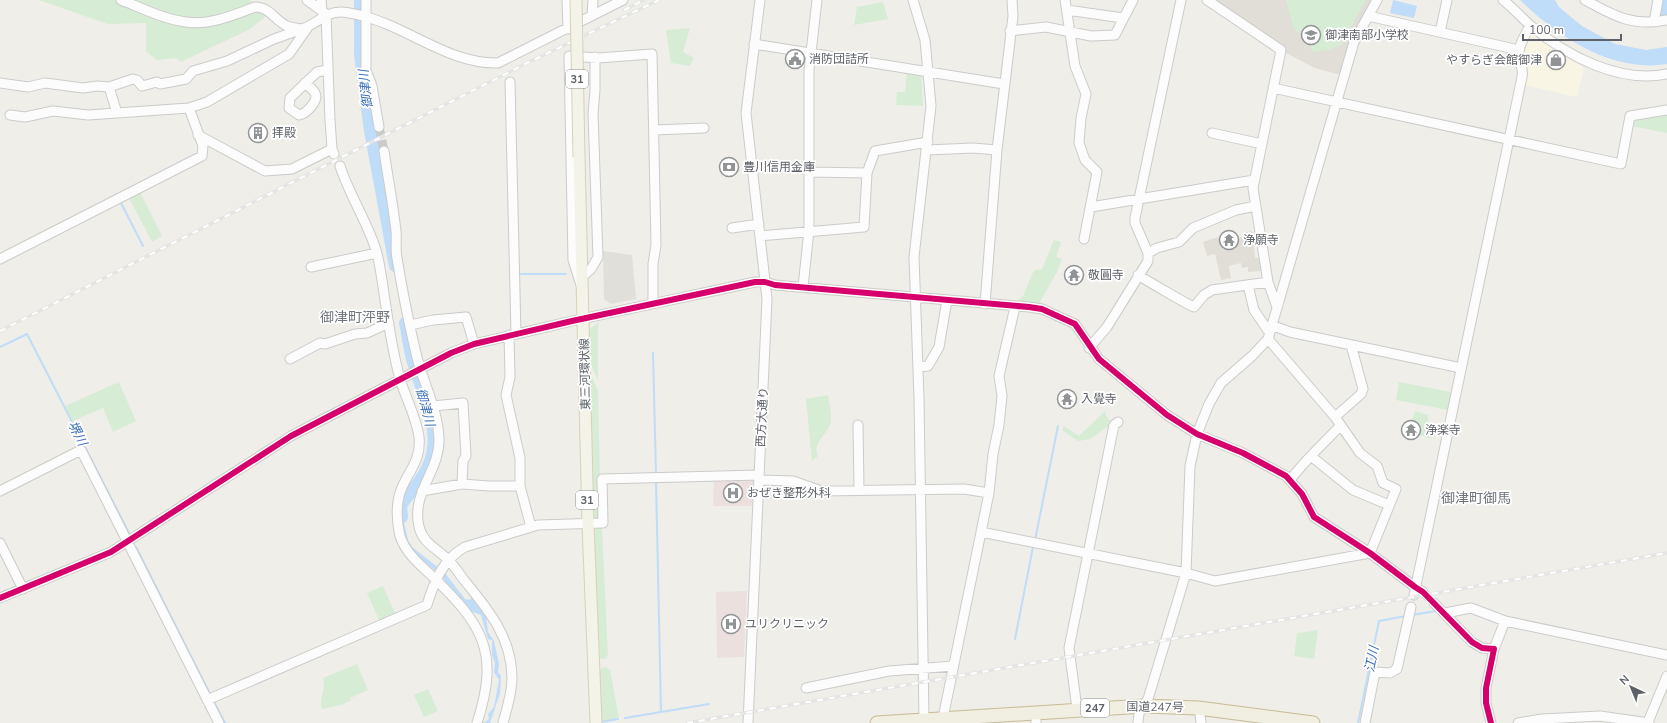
<svg xmlns="http://www.w3.org/2000/svg" width="1667" height="723" font-family="'Nunito Sans','Noto Sans JP',sans-serif">
  <style>
    .commercial { fill: #f8f5e4 }
    .industrial { fill: #e0dfda }
    .education { fill: #e0ded7 }
    .medical { fill: #ebe0dd }
    .green { fill: #d7ecd5 }
    .water { fill: #bfdcf8 }
    .lines { fill: none; stroke-linecap: round; stroke-linejoin: round }
    .stream { stroke: #bfdcf8; stroke-width: 2 }
    .river { stroke: #bfdcf8; stroke-width: 12 }
    .minor-tunnel { stroke: #cbcbc9; stroke-width: 9; stroke-dasharray: 9 4.5; stroke-linecap: butt }
    .minor-casing { stroke: #cbcbca; stroke-width: 11 }
    .major-casing { stroke: #d8d1b6; stroke-width: 13 }
    .highway-casing { stroke: #c8bb95; stroke-width: 15 }
    .minor { stroke: #fdfcfc; stroke-width: 9 }
    .major { stroke: #f4f3e9; stroke-width: 11 }
    .highway { stroke: #f1eee2; stroke-width: 13 }
    .rail-casing { stroke: #e5e5e4; stroke-width: 3.5 }
    .rail { stroke: #fff; stroke-width: 2; stroke-dasharray: 6; stroke-linecap: butt }
    .major-bridge-casing { stroke: #d8d1b6; stroke-width: 13; stroke-linecap: butt }
    .major-bridge { stroke: #f4f3e9; stroke-width: 11 }
    .cycleway-casing { stroke: #fff; stroke-width: 8 }
    .cycleway { stroke: #d6006c; stroke-width: 6 }
    .labels { text-anchor: middle; stroke-width: 3.5; stroke-linejoin: round; paint-order: stroke }
    .shield { fill: #fff; stroke: #8e9195; stroke-width: 1 }
    .shield-label { font-size: 11px; font-weight: bold; fill: #5e6268 }
    .poi-label { font-size: 12px; fill: #5e6268; stroke: #fff; text-anchor: start }
    .street-label { font-size: 12px; fill: #5e6268; stroke: #fff }
    .water-label { font-size: 13px; font-style: italic; fill: #3e72b9; stroke: #fff }
    .quarter-label { font-size: 14px; fill: #6f747a; stroke: #fff }
  </style>
  <rect width="100%" height="100%" fill="#efeee9"/>
  <path class="commercial" d="M 1530,33 L 1584,68 L 1577,97 L 1524,85 L 1528,69 L 1523,63 L 1521,53 Z"/>
  <path class="industrial" d="M 603,251 L 632,255 L 636,299 L 611,304 L 604,299 Z"/>
  <path class="education" d="M 1216,0 L 1374,0 L 1341,75 L 1315,68 L 1286,53 L 1286,48 Z
    M 1252,231 L 1255,258 L 1260,258 L 1261,271 L 1248,272 L 1248,267 L 1242,268 L 1241,263 L 1229,266 L 1231,278 L 1221,280 L 1215,254 L 1207,256 L 1203,242 L 1221,236 L 1222,244 L 1238,242 L 1238,238 L 1244,237 L 1246,232 Z"/>
  <path class="medical" d="M 754,478 L 752,506 L 713,506 L 714,480 Z
    M 747,591 L 744,657 L 717,658 L 716,592 Z"/>
  <path class="green" d="M 39,0 L 250,0 L 254,3 L 258,1 L 263,4 L 265,17 L 250,29 L 181,62 L 177,58 L 157,60 L 146,51 L 146,23 L 108,24 Z
    M 1286,0 L 1366,0 L 1341,45 L 1328,50 L 1312,52 L 1310,41 L 1294,29 Z
    M 883,2 L 888,19 L 854,25 L 857,7 Z
    M 690,28 L 683,52 L 694,58 L 690,66 L 671,63 L 666,30 Z
    M 907,71 L 921,73 L 923,106 L 896,105 L 897,92 L 905,92 Z
    M 1667,112 L 1667,133 L 1631,126 L 1633,118 Z
    M 139,190 L 162,236 L 152,242 L 128,196 Z
    M 1054,240 L 1061,242 L 1056,257 L 1062,259 L 1057,272 L 1040,302 L 1042,303 L 1040,307 L 1017,302 L 1023,296 L 1034,270 L 1042,269 Z
    M 599,322 L 598,330 L 598,380 L 589,361 L 589,330 Z
    M 589,369 L 598,391 L 601,519 L 593,521 Z
    M 119,382 L 136,421 L 113,432 L 103,408 L 73,421 L 65,406 Z
    M 1399,382 L 1451,392 L 1448,410 L 1396,400 Z
    M 828,395 C 829,403 833,417 830,425 C 826,435 812,444 818,456 L 812,461 L 806,399 Z
    M 1105,411 L 1106,416 L 1110,421 L 1108,423 L 1110,425 L 1090,439 L 1078,441 L 1062,430 L 1064,426 L 1079,436 Z
    M 1415,411 L 1428,415 L 1428,424 L 1432,426 L 1431,439 L 1407,431 Z
    M 594,527 L 600,527 L 602,530 L 608,655 L 605,659 L 601,659 L 598,656 Z
    M 383,586 L 396,615 L 380,622 L 367,593 Z
    M 1318,630 L 1314,659 L 1294,656 L 1297,633 Z
    M 357,664 L 368,690 L 350,698 L 351,700 L 341,705 L 322,709 C 318,699 327,688 323,678 Z
    M 606,667 L 610,670 L 619,719 L 601,722 L 599,672 L 602,668 Z
    M 428,689 L 438,711 L 424,717 L 414,695 Z"/>
  <path class="water" d="M 1393,0 L 1417,6 L 1414,18 L 1390,13 Z
    M 1520,0 L 1555,0 L 1559,7 L 1582,26 L 1615,44 L 1646,50 L 1667,47 L 1667,64 C 1612,73 1558,37 1520,0 Z
    M 400,506 L 408,540 L 412,547 L 445,573 L 465,599 L 470,600 L 471,597 L 486,617 L 488,632 L 494,641 L 499,664 L 498,672 L 501,676 L 500,693 L 490,723 L 479,723 L 481,720 L 484,723 L 489,719 L 488,714 L 494,707 L 499,680 L 494,672 L 495,663 L 492,655 L 492,640 L 488,639 L 481,615 L 470,611 L 438,573 L 414,553 L 406,541 L 401,520 Z"/>
  <g class="lines">
    <path class="stream" d="M 120,201 L 143,246
      M 518,274 L 566,274
      M 0,347 L 27,334 L 129,533
      M 653,353 L 656,474
      M 656,480 L 661,712
      M 1035,540 L 1058,426
      M 136,547 L 211,696
      M 1412,615 L 1436,611
      M 1015,639 L 1033,547
      M 213,700 L 225,723
      M 625,718 L 709,704
      M 601,722 L 618,719
      M 1358,723 L 1379,621 L 1406,616"/>
    <path class="river" d="M 360,0 L 360,54 L 370,131 L 395,266
      M 1663,0 L 1662,11 L 1665,19
      M 402,517 L 401,505 C 410,493 421,481 427,468 C 445,434 422,395 413,362 C 409,350 408,336 405,323"/>
    <path class="minor-tunnel" d="M 379,127 L 384,151
      M 1423,592 L 1434,603"/>
    <defs>
      <path id="minor" d="M 121,0 C 142,8 163,19 186,22 C 208,26 234,15 255,7 C 270,7 274,20 287,26 C 292,28 297,28 302,29 C 317,24 325,12 341,12 C 347,12 354,14 359,15 C 407,26 448,64 498,63 L 623,0
        M 307,0 L 322,11
        M 321,0 L 322,11 L 326,14 L 330,120 L 332,149 L 334,154
        M 366,0 L 366,70 L 372,86 L 379,127
        M 567,0 L 568,29
        M 913,0 L 925,40 L 931,106 L 914,257 L 919,398 L 924,720
        M 1065,0 L 1075,66 L 1086,94 L 1081,118 L 1079,143 L 1085,160 L 1097,172 L 1084,239
        M 1207,0 L 1281,50 L 1253,188 L 1268,282 L 1277,307
        M 1503,0 C 1513,8 1521,17 1530,25 C 1565,55 1619,84 1667,74
        M 1585,0 C 1614,16 1633,27 1667,20
        M 1067,10 L 1123,18
        M 592,16 L 593,0
        M 1368,16 L 1519,50
        M 1654,22 L 1658,0
        M 1010,31 L 1046,27 L 1091,36 L 1115,35 L 1133,0
        M 1440,32 L 1447,0
        M 754,44 L 1004,84
        M 510,82 L 516,334
        M 0,83 L 28,87 L 45,83 L 83,88 L 97,86 L 109,87 L 133,79 L 137,80 L 142,86 L 157,82 L 160,84 L 186,79 L 193,71 L 227,61 L 274,39 L 299,30
        M 305,83 C 308,86 313,89 315,93 C 319,101 306,114 299,115 L 289,108 L 290,98 L 317,72 L 328,70
        M 109,87 L 117,113
        M 1273,88 L 1621,164 L 1630,116 L 1667,110
        M 10,115 L 25,117 L 53,111 L 88,115 L 189,108
        M 654,130 L 704,128
        M 1212,133 L 1262,144
        M 198,135 L 265,171 L 292,169 L 332,149
        M 927,150 L 973,148 L 997,150
        M 384,151 C 388,178 393,204 396,231 C 397,240 395,249 397,258 C 402,289 408,319 415,349 C 421,379 438,408 439,439 C 440,471 411,492 419,527 C 424,546 440,549 451,563 C 456,568 460,575 464,580 C 488,609 512,638 512,678 C 512,693 507,708 503,723
        M 340,166 C 349,194 366,220 375,247 C 379,258 380,269 382,280 C 387,313 391,347 400,379 C 406,399 416,416 419,437 C 422,463 404,475 399,496 C 396,509 397,523 400,536 C 405,552 419,564 432,576 C 483,625 500,652 477,723
        M 809,172 L 867,173
        M 1091,207 L 1254,180
        M 732,228 L 759,224
        M 760,236 L 864,227 L 867,173 L 875,151 L 928,142
        M 1148,253 L 1157,248 L 1179,242 L 1193,228 L 1236,210 L 1256,206
        M 0,259 L 202,156 L 203,146 L 189,108 L 207,102 L 289,54 L 308,27
        M 311,267 L 377,253
        M 1138,275 C 1146,280 1190,306 1194,307 L 1204,295 L 1212,290 L 1268,282
        M 582,277 L 591,269 L 598,257 L 593,114 L 595,90 L 595,57
        M 581,285 L 573,260 L 569,56 L 598,58 L 652,54 L 656,245 L 653,264 L 653,303
        M 1248,285 L 1254,310 L 1269,332
        M 803,287 L 809,230 L 809,70 L 817,0
        M 985,304 L 997,150 L 1013,16 L 1012,0
        M 410,325 L 433,320 L 466,317 L 474,344
        M 1271,325 L 1290,332 L 1461,368
        M 509,335 L 510,377 L 506,395 L 520,458 L 520,486 L 531,527
        M 1268,339 L 1335,417 L 1360,453 L 1377,466 L 1383,483 L 1396,489 L 1370,553
        M 1089,348 L 1107,327 L 1148,261 L 1148,253 L 1135,223 L 1135,218 L 1181,0
        M 290,359 L 320,343 L 325,344 L 355,334 L 367,333 L 389,323
        M 918,367 L 928,366 L 939,347 L 947,300
        M 433,406 L 463,403 L 466,456 L 463,461 L 462,484
        M 1335,417 L 1361,394 L 1363,389 L 1351,345
        M 858,425 L 859,490
        M 1312,457 L 1353,490 L 1389,505
        M 759,480 L 793,481 L 821,491 L 964,489 L 989,493
        M 1290,480 C 1305,460 1323,444 1340,426
        M 0,491 L 81,450 L 219,723
        M 422,491 L 462,484 L 489,486 L 520,486
        M 981,532 L 1186,573 L 1215,581 L 1370,553
        M 0,543 L 23,589
        M 1414,595 L 1522,77 C 1524,68 1519,63 1519,55 C 1518,46 1526,34 1530,25
        M 0,598 L 111,552 L 291,436 L 451,353 L 474,344 L 572,321 L 755,282 L 765,282 L 775,285 L 1029,307 L 1042,309 L 1075,324 L 1099,359 L 1167,415 L 1197,434 L 1243,453 L 1286,476 L 1302,494 L 1314,517 L 1370,553 L 1415,587 L 1423,592
        M 1434,603 L 1472,642 L 1482,648 L 1494,649 L 1486,688 L 1486,703 L 1491,723
        M 1445,613 L 1471,608 L 1505,621 L 1667,655
        M 1494,649 L 1505,621
        M 806,688 L 889,671 L 953,666
        M 207,700 L 427,605 C 434,582 443,559 465,547 L 538,525 L 603,523 L 602,479 L 759,475
        M 1077,709 L 1069,648 L 1114,425 L 1118,422
        M 1200,714 L 1201,723
        M 943,718 L 989,493 L 993,454 L 999,425 L 1002,396 L 999,376 L 1015,307
        M 1648,722 L 1667,676
        M 748,723 L 767,299 L 746,113 L 760,0
        M 1036,723 L 1036,720
        M 1138,723 L 1139,713 L 1148,699 L 1186,573 L 1190,466 L 1197,434 L 1209,404 L 1221,383 L 1252,356 L 1268,339 L 1354,42 L 1377,0
        M 1365,723 L 1375,672 L 1390,673 L 1397,669 L 1411,607
        M 1518,723 L 1542,719 L 1600,716 L 1649,723"/>
      <path id="major" d="M 579,157 L 588,524 L 596,723"/>
      <path id="highway" d="M 877,723 L 1144,706 L 1198,708 L 1313,723"/>
    </defs>
    <use href="#minor" class="minor-casing"/>
    <use href="#major" class="major-casing"/>
    <use href="#highway" class="highway-casing"/>
    <use href="#minor" class="minor"/>
    <use href="#major" class="major"/>
    <use href="#highway" class="highway"/>
    <defs>
      <path id="rail" d="M 624,10 L 644,0
        M 0,331 L 527,63 L 659,0
        M 687,723 L 1667,553"/>
    </defs>
    <use href="#rail" class="rail-casing"/>
    <use href="#rail" class="rail"/>
    <defs>
      <path id="major-bridge" d="M 576,0 L 579,157"/>
    </defs>
    <use href="#major-bridge" class="major-bridge-casing"/>
    <use href="#major-bridge" class="major-bridge"/>
    <defs>
      <path id="cycleway" d="M 0,598 L 111,552 L 291,436 L 451,353 L 474,344 L 572,321 L 755,282 L 765,282 L 775,285 L 1029,307 L 1042,309 L 1075,324 L 1099,359 L 1167,415 L 1197,434 L 1243,453 L 1286,476 L 1302,494 L 1314,517 L 1370,553 L 1415,587 L 1423,592 L 1472,642 L 1482,648 L 1494,649 L 1486,688 L 1486,703 L 1491,723"/>
    </defs>
    <use href="#cycleway" class="cycleway-casing"/>
    <use href="#cycleway" class="cycleway"/>
  </g>
  <defs>
    <symbol id="school-ring" viewBox="-11 -11 22 22"><circle r="9.5" fill="#fff" stroke="#919395" stroke-width="1.5"/><path d="M0-5L7-2L0 1L-7-2ZM-4 1L0 2.5L4 1V4Q0 6-4 4Z" fill="#919395"/></symbol>
    <symbol id="civic-ring" viewBox="-11 -11 22 22"><circle r="9.5" fill="#fff" stroke="#919395" stroke-width="1.5"/><path d="M-.6-6.5H3V-4.5H.6V-3L4-1V1h2V6H-6V1h2V-1L-.6-3ZM-1.2 2.5V6h2.4V2.5Z" fill="#919395"/></symbol>
    <symbol id="shop-ring" viewBox="-11 -11 22 22"><circle r="9.5" fill="#fff" stroke="#919395" stroke-width="1.5"/><path d="M-5-2.5h2.3a2.7 3.5 0 0 1 5.4 0H5L5.5 6h-11ZM-1.5-2.5h3a1.5 2.3 0 0 0-3 0Z" fill="#919395"/></symbol>
    <symbol id="building-ring" viewBox="-11 -11 22 22"><circle r="9.5" fill="#fff" stroke="#919395" stroke-width="1.5"/><path d="M-4-6H4V6H1V3H-1V6H-4ZM-2.5-4.3h1.7v1.8h-1.7ZM.8-4.3h1.7v1.8H.8ZM-2.5-1h1.7V.8h-1.7ZM.8-1h1.7V.8H.8Z" fill="#919395"/></symbol>
    <symbol id="bank-ring" viewBox="-11 -11 22 22"><circle r="9.5" fill="#fff" stroke="#919395" stroke-width="1.5"/><path d="M-6-4H6V4H-6ZM0-2.3a2.3 2.3 0 1 0 0 4.6a2.3 2.3 0 1 0 0-4.6Z" fill="#919395"/></symbol>
    <symbol id="temple-ring" viewBox="-11 -11 22 22"><circle r="9.5" fill="#fff" stroke="#919395" stroke-width="1.5"/><path d="M0-6L5-2H3V0L6.5 2.5H4V6H1.5V3h-3V6H-4V2.5H-6.5L-3 0V-2H-5Z" fill="#919395"/></symbol>
    <symbol id="hospital-ring" viewBox="-11 -11 22 22"><circle r="9.5" fill="#fff" stroke="#919395" stroke-width="1.5"/><path d="M-5-5h3v3.5h4V-5h3V5h-3V1.5h-4V5h-3Z" fill="#919395"/></symbol>
  </defs>
  <g fill-rule="evenodd">
    <use href="#school-ring" x="1300" y="24" width="22" height="22"/>
    <use href="#civic-ring" x="784" y="48" width="22" height="22"/>
    <use href="#shop-ring" x="1545" y="49" width="22" height="22"/>
    <use href="#building-ring" x="247" y="122" width="22" height="22"/>
    <use href="#bank-ring" x="718" y="156" width="22" height="22"/>
    <use href="#temple-ring" x="1218" y="229" width="22" height="22"/>
    <use href="#temple-ring" x="1063" y="264" width="22" height="22"/>
    <use href="#temple-ring" x="1056" y="388" width="22" height="22"/>
    <use href="#temple-ring" x="1400" y="419" width="22" height="22"/>
    <use href="#hospital-ring" x="722" y="482" width="22" height="22"/>
    <use href="#hospital-ring" x="720" y="613" width="22" height="22"/>
  </g>
  <g class="labels">
    <g class="shield">
      <rect x="566" y="70" width="22" height="18" rx="3"/>
      <rect x="576" y="491" width="22" height="18" rx="3"/>
      <rect x="1081" y="699" width="28" height="18" rx="3"/>
    </g>
    <g class="shield-label">
      <text x="577" y="83">31</text>
      <text x="587" y="504">31</text>
      <text x="1095" y="712">247</text>
    </g>
    <g class="poi-label">
      <text x="1325" y="39">御津南部小学校</text>
      <text x="809" y="63">消防団詰所</text>
      <text x="1542" y="64" text-anchor="end">やすらぎ会館御津</text>
      <text x="272" y="137">拝殿</text>
      <text x="743" y="171">豊川信用金庫</text>
      <text x="1243" y="244">浄願寺</text>
      <text x="1088" y="279">敬圓寺</text>
      <text x="1081" y="403">入覺寺</text>
      <text x="1425" y="434">浄楽寺</text>
      <text x="747" y="497">おぜき整形外科</text>
      <text x="745" y="628">ユリクリニック</text>
    </g>
    <g class="street-label">
      <text transform="translate(585 374) rotate(-91)" y="4">東三河環状線</text>
      <text transform="translate(762 417) rotate(-87)" y="4">西方大通り</text>
      <text transform="translate(1155 707) rotate(1)" y="4">国道247号</text>
    </g>
    <g class="water-label">
      <text transform="translate(365 89) rotate(-97)" y="5">御津川</text>
      <text transform="translate(426 407) rotate(75)" y="5">御津川</text>
      <text transform="translate(78 433) rotate(63)" y="5">堺川</text>
      <text transform="translate(1371 659) rotate(-79)" y="5">江川</text>
    </g>
    <g class="quarter-label">
      <text x="355" y="322">御津町泙野</text>
      <text x="1476" y="503">御津町御馬</text>
    </g>
  </g>
  <g transform="translate(1631 687) rotate(316)" stroke="#ffffff" stroke-width="3" paint-order="stroke">
  <path d="M0-3L7 15L0 10L-7 15Z" fill="#5e6268"/>
  <text y="-6" font-size="11" font-weight="bold" text-anchor="middle" fill="#5e6268">N</text>
  </g>
  <path d="M1523 34v6h98v-6" fill="none" stroke="#5e6268" stroke-width="2"/>
  <text x="1529" y="34" font-size="12" fill="#5e6268" stroke="#ffffff" stroke-width="3" paint-order="stroke">100 m</text>
</svg>
